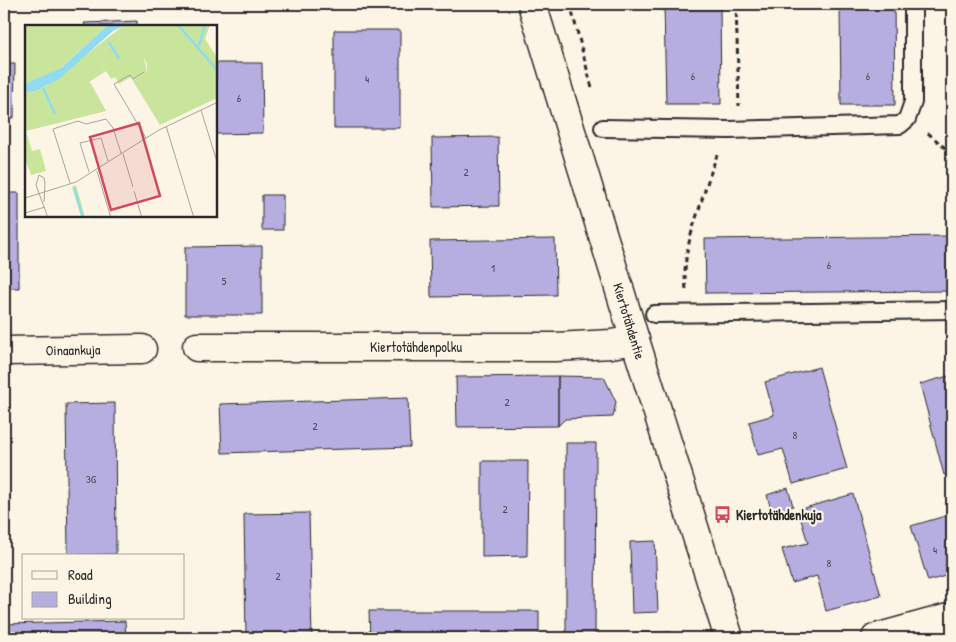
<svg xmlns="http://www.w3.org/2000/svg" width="956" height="642" font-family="'Patrick Hand',sans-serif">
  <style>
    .building { fill: #b6aee0; stroke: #2b2b2b }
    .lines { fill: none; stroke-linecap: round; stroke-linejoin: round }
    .lane-casing { stroke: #2b2b2b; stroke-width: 20 }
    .street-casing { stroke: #2b2b2b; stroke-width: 31 }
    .secondary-casing { stroke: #2b2b2b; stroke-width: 31 }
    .path { stroke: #2b2b2b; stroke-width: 3; stroke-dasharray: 5 4; stroke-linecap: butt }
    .lane { stroke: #fcf5e5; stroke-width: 16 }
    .street { stroke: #fcf5e5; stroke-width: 28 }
    .secondary { stroke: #fcf5e5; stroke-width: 28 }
    .labels { text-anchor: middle; stroke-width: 4.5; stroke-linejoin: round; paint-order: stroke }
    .number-label { font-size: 11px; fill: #4e4c58 }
    .street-label { font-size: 14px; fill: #2b2b2b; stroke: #fcf5e5 }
    .poi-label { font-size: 14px; font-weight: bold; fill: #2b2b2b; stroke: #fcf5e5; text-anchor: start }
    .inset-river { fill: none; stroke: #90dbf1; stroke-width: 2.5 }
    .inset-road { fill: none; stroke: #a8a49b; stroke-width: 1 }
    .view { fill: #d1495b; fill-opacity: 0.15; stroke: #d1495b; stroke-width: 2.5 }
    .inset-edge { fill: none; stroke: #2b2b2b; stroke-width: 2.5 }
  </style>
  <rect width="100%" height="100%" fill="#fcf5e5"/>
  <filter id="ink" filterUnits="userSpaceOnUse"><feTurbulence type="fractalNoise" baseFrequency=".02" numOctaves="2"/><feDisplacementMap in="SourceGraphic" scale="10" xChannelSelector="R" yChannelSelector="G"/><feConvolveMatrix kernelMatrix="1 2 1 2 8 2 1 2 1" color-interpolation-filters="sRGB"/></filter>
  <g filter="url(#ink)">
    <path class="building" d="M 664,4 L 720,4 L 721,104 L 666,104 Z
      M 840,4 L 894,4 L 895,105 L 841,105 Z
      M 137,21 L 137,26 L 85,26 L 84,23 Z
      M 334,30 L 400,30 L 400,128 L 334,128 Z
      M 216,63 L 262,63 L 263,133 L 216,134 Z
      M 4,64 L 15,64 L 14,118 L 4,118 Z
      M 498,137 L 499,206 L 433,207 L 432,138 Z
      M 4,193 L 19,193 L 19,288 L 4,288 Z
      M 262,195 L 283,195 L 283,230 L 262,230 Z
      M 952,236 L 952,291 L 706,293 L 705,239 Z
      M 555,239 L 556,295 L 431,297 L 430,241 Z
      M 262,246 L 262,315 L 185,315 L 185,247 Z
      M 819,367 L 847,469 L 793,484 L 783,449 L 758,455 L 749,422 L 774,415 L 765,382 Z
      M 952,375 L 952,473 L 944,475 L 920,384 Z
      M 558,376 L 604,377 L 616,402 L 613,417 L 565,419 L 558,426 Z
      M 558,376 L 558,426 L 457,427 L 456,377 Z
      M 408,398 L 410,447 L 222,453 L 220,404 Z
      M 115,403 L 116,554 L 68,555 L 66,404 Z
      M 4,405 L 8,405 L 7,452 L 4,452 Z
      M 566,443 L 596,443 L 595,638 L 566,638 Z
      M 482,461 L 528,461 L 527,556 L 482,557 Z
      M 788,488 L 793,506 L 772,513 L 767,495 Z
      M 853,494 L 881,596 L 826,611 L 817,576 L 792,583 L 782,549 L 808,543 L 798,510 Z
      M 309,513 L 312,638 L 246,638 L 244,514 Z
      M 952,514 L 952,574 L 928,581 L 911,526 Z
      M 655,541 L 658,612 L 632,613 L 630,542 Z
      M 369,611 L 539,611 L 539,638 L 370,638 Z
      M 125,621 L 126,638 L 4,638 L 4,624 Z
      M 671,632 L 671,638 L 634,638 L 634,633 Z"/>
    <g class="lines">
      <defs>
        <path id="lane" d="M 603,128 L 729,130 L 900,125 L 907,119 L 913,102 L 913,4
          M 654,314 L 952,310"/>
        <path id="street" d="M 197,347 L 556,347 L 611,344 L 635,340
          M 4,351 L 142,349
          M 876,638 L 952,617"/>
        <path id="secondary" d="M 532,4 L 635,340 L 729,638"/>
      </defs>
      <use href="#lane" class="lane-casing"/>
      <use href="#street" class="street-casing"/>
      <use href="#secondary" class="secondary-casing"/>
      <path class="path" d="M 570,4 L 592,88
        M 736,4 L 739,106
        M 928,133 L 952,154
        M 686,289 C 682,260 691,233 700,206 C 705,189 711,172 717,155"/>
      <use href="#lane" class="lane"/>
      <use href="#street" class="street"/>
      <use href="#secondary" class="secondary"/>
    </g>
  </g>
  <defs>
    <symbol id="bus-bare" viewBox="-9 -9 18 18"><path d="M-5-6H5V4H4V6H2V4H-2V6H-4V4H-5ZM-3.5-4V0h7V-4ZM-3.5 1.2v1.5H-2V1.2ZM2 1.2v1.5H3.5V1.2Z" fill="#d1495b" stroke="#fcf5e5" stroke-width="2.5" paint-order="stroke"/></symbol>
  </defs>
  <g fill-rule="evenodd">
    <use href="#bus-bare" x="710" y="502" width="25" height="25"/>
  </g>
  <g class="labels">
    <g class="number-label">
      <text x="693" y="80">6</text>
      <text x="868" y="80">6</text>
      <text x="367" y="83">4</text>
      <text x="239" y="102">6</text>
      <text x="466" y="176">2</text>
      <text x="829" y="269">6</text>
      <text x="493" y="272">1</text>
      <text x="224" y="285">5</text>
      <text x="507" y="406">2</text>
      <text x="315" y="430">2</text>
      <text x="795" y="439">8</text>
      <text x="91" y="483">3G</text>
      <text x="505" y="513">2</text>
      <text x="935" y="554">4</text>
      <text x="829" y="567">8</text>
      <text x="278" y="580">2</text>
    </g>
    <g class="street-label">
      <text transform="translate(629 321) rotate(73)" y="5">Kiertotähdentie</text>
      <text x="416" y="352">Kiertotähdenpolku</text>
      <text transform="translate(73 350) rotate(-1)" y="5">Oinaankuja</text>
    </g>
    <g class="poi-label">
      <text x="736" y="520">Kiertotähdenkuja</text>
    </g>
  </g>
  <g transform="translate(25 25)">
    <rect width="192" height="192" fill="#fcf5e5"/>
    <path d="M 114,7 L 122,48 L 108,56 L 106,52 L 94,59 L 90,52 L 86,54 L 72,32 L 101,8 ZM 70,32 L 78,48 L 64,57 L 81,86 L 57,47 Z" fill="#c9e59b"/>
    <path d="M 0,0 L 83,0 L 30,48 L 0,59 ZM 185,0 L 180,14 L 192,32 L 192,73 L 135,100 L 108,56 L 122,48 L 122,40 L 113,16 L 101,8 L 72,32 L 81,46 L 78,48 L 72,37 L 59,46 L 81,86 L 1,106 L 7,126 L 15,124 L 21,146 L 6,150 L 0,134 L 0,67 L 21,61 L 98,1 ZM 51,160 L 60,192 L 56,192 L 47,162 Z" fill="#c9e59b"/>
    <path d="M 83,0 L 113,0 L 98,1 L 88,6 L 34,54 L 10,66 L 0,67 L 0,59 L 36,43 Z" fill="#90dbf1"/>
    <path class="inset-river" d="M 153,0 L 193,46M 84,17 L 94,34M 174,21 L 180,0M 18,63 L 30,89M 49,162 L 58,193"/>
    <path class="inset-road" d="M 119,47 L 108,54 L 105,50 L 89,59 L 121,113M 176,85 L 193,140M 141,101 L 169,193M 98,129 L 108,162M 72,146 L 86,193M 64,147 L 55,118 L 76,113 L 83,136M 45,158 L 28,104 L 53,96 L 61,99 L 81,94 L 88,103 L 96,128M 109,166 L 117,193M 0,173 L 51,157 L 134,105 L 193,77M 19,177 L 20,158 L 19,153 L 14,150 L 11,160 L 23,193M 0,188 L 20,182"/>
    <path class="view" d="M 114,98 L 135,171 L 86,185 L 65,112 Z"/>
    <rect width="192" height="192" class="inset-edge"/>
  </g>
  <rect width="956" height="642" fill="none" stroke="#fcf5e5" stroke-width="20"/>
  <rect x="10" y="10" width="936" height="622" fill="none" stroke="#2b2b2b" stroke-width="2" filter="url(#ink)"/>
  <rect x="22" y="554" width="162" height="65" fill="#fcf5e5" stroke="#a8a49b"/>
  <rect x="32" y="571" width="25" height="8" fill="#fcf5e5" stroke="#a8a49b"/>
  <text x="68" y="580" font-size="15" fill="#2b2b2b">Road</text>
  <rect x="32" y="592" width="25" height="15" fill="#b6aee0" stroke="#a8a49b"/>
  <text x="68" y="604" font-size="15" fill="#2b2b2b">Building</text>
</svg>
